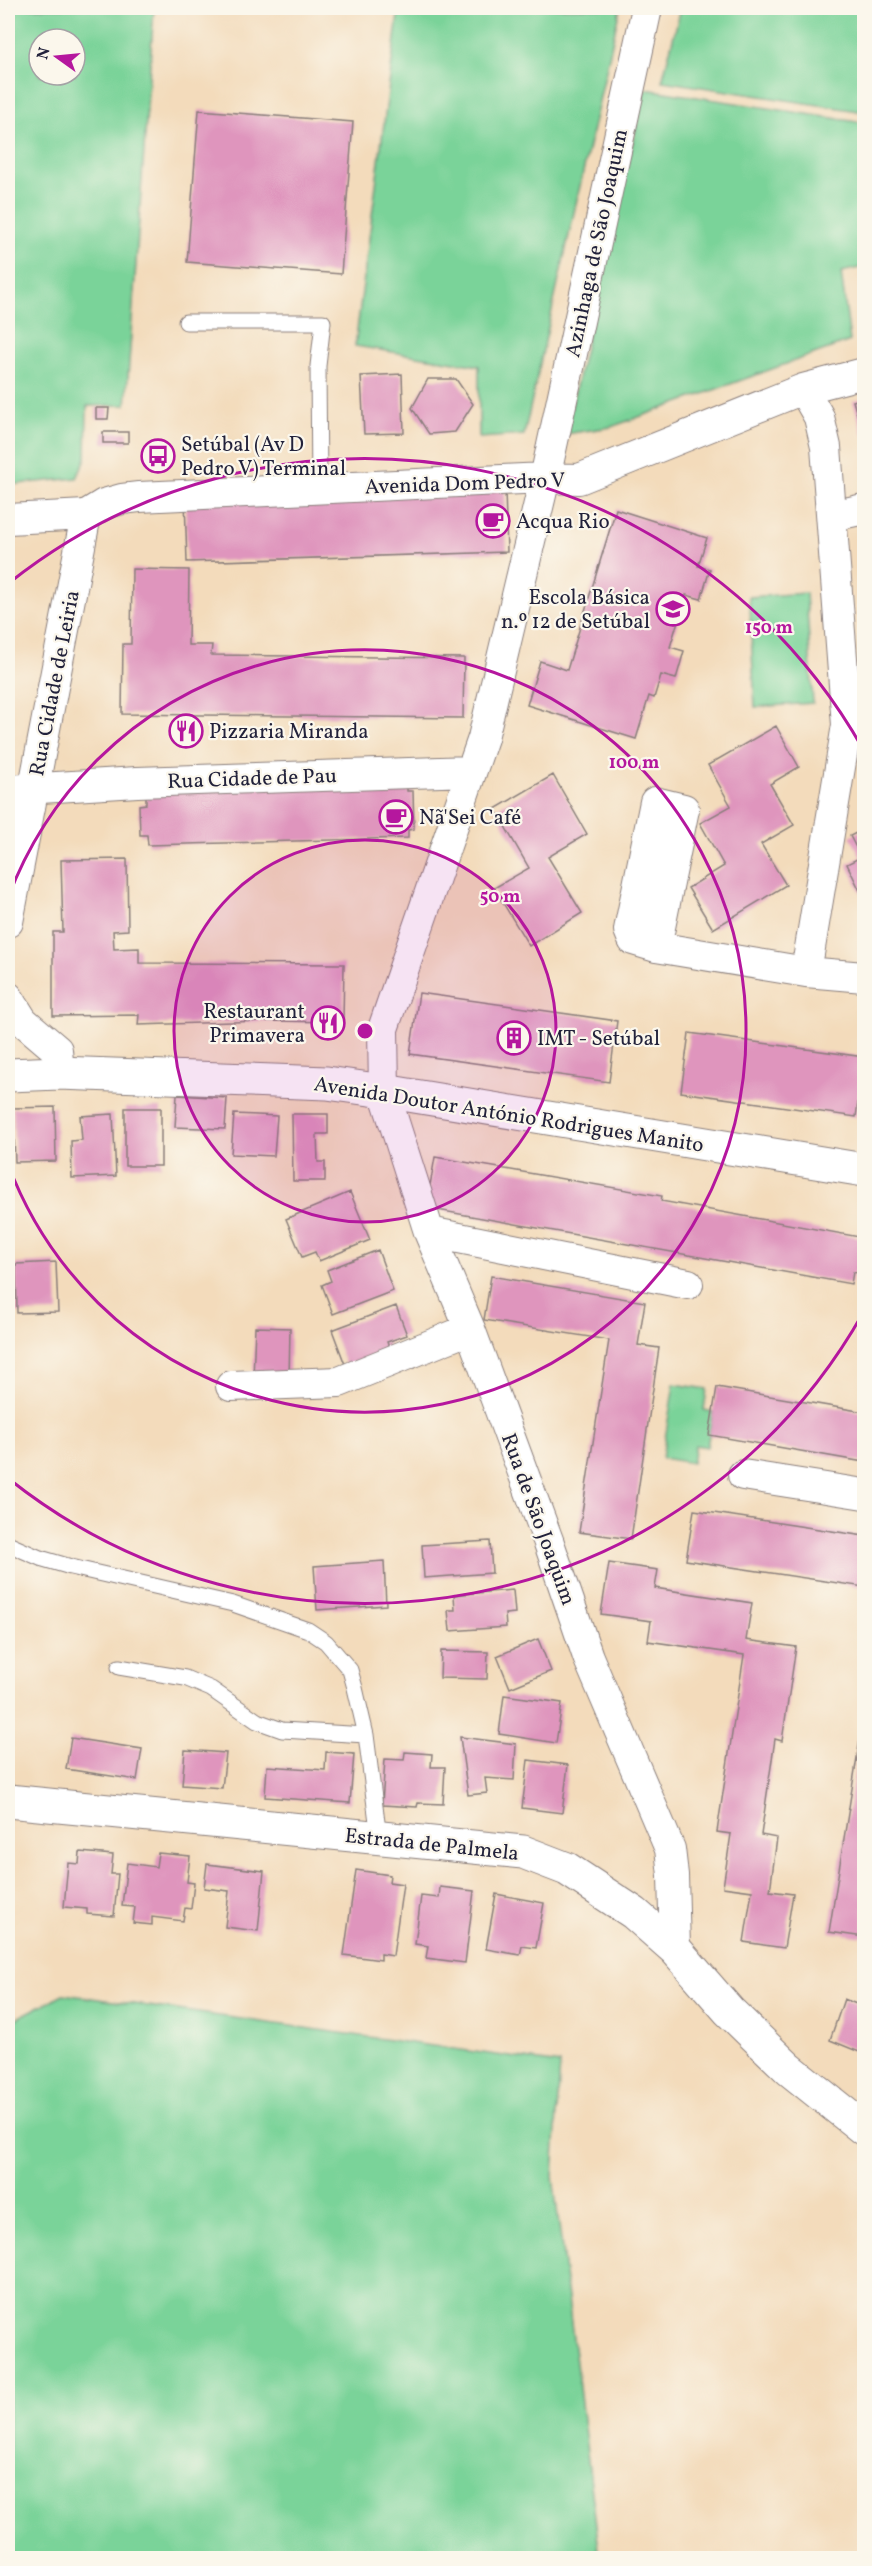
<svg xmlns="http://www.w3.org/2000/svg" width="872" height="2566" font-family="Vollkorn,serif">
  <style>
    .green { fill: #7ad399; stroke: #4e7a6a; stroke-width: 1.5; fill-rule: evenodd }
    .building { fill: #df95bd }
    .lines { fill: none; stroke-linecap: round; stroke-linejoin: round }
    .service-casing { stroke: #8a7e7b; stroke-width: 17 }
    .minor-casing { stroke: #8a7e7b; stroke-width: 32 }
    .tertiary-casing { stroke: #8a7e7b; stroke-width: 35 }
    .service { stroke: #fff; stroke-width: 15 }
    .minor { stroke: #fff; stroke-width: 30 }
    .tertiary { stroke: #fff; stroke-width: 33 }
    .ring { fill: none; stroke: #b5179e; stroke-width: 3 }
    .labels { text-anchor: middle; stroke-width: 4.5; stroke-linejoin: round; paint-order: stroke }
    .street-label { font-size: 21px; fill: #22223b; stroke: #fbf7ec }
    .poi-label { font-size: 21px; fill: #22223b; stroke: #fbf7ec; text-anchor: start }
    .centre { fill: #b5179e; stroke: #fbf7ec; stroke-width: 3 }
    .ring-label { font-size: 18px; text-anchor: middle; font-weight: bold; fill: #b5179e; stroke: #fbf7ec; stroke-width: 4.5; stroke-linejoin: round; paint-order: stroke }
  </style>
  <rect width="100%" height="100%" fill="#fbf7ec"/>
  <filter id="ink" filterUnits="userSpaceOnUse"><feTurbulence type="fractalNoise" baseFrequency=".0167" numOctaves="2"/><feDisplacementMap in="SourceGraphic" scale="12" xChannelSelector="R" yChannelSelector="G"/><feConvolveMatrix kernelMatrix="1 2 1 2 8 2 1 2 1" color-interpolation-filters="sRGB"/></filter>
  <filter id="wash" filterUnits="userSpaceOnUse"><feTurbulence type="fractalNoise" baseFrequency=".008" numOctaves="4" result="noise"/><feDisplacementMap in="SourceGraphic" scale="24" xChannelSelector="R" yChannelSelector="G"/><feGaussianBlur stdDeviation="1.35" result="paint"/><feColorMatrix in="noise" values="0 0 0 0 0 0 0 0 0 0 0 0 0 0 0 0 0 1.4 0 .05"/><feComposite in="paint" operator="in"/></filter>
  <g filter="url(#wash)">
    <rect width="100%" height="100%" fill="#f3dbbb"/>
    <path class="green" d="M 8,8 L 154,8 L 126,405 L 87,406 L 86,458 L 77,478 L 8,485 ZM 39,39 L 75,39 L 75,75 L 39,75 Z
      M 399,8 L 620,8 L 524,435 L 479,438 L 479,366 L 355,346 Z
      M 681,8 L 864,8 L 864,112 L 662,81 Z
      M 645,89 L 864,123 L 864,267 L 841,272 L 850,341 L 611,427 L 565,434 Z
      M 806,593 L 813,703 L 755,707 L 749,597 Z
      M 674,1384 L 707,1389 L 704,1410 L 713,1412 L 707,1447 L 695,1445 L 692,1463 L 662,1458 Z
      M 63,1994 L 560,2064 L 553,2176 L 600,2558 L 8,2558 L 8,2023 Z"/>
    <g id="blocks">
      <path class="building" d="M 199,110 L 353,122 L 341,274 L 187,262 Z
        M 402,374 L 404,433 L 364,434 L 361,376 Z
        M 428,379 L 456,379 L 473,404 L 455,432 L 429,434 L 412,408 Z
        M 864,398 L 864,437 L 853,401 Z
        M 96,408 L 109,408 L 108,419 L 96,419 Z
        M 103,432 L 128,432 L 128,443 L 103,443 Z
        M 505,490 L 507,552 L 187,562 L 185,500 Z
        M 616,509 L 707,538 L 698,566 L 710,569 L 701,599 L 686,595 L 670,647 L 684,651 L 676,679 L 661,675 L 654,698 L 649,696 L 636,739 L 527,705 L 540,661 L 567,670 Z
        M 132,569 L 189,570 L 188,645 L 212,645 L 211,655 L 464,658 L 463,718 L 122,714 L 123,644 L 131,644 Z
        M 776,726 L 799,767 L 770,784 L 794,825 L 761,844 L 786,885 L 713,929 L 688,888 L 724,866 L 700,823 L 731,806 L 708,765 Z
        M 553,775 L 587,834 L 548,857 L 582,913 L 529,946 L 494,888 L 529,868 L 495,809 Z
        M 407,782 L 407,791 L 413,791 L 414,829 L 408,830 L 408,838 L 148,845 L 147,835 L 140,835 L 139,805 L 146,804 L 146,789 Z
        M 864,829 L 864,899 L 847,864 L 861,857 L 850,836 Z
        M 127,859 L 128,930 L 113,931 L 114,949 L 139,948 L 139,963 L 344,964 L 343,1022 L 264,1021 L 138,1025 L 139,1015 L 53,1016 L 53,932 L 63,932 L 61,860 Z
        M 419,993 L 617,1021 L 609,1082 L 410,1054 Z
        M 689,1033 L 864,1057 L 856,1117 L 681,1092 Z
        M 177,1095 L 227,1098 L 225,1129 L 175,1127 Z
        M 55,1107 L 56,1161 L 15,1162 L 13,1108 Z
        M 125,1108 L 161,1108 L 161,1166 L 125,1166 Z
        M 113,1114 L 116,1176 L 72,1178 L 71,1141 L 82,1140 L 80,1116 Z
        M 234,1114 L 277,1116 L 274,1156 L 231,1154 Z
        M 292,1114 L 328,1114 L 328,1134 L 317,1134 L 318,1162 L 325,1162 L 325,1181 L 293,1181 Z
        M 435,1157 L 662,1196 L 661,1201 L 859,1237 L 861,1226 L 864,1227 L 864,1274 L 853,1272 L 851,1284 L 426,1208 Z
        M 350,1192 L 370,1240 L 319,1261 L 315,1252 L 302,1257 L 286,1219 Z
        M 378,1250 L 393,1291 L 333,1314 L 322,1285 L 331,1281 L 327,1270 Z
        M 56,1262 L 58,1312 L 17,1313 L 16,1264 Z
        M 491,1276 L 645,1302 L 638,1345 L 659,1348 L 631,1539 L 579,1532 L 609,1340 L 484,1320 Z
        M 396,1306 L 407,1335 L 387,1342 L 390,1350 L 346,1367 L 332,1330 Z
        M 255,1327 L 290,1328 L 289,1380 L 253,1379 Z
        M 717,1387 L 864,1412 L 864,1462 L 709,1435 Z
        M 694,1510 L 864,1536 L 864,1587 L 686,1560 Z
        M 490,1541 L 492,1573 L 424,1578 L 422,1545 Z
        M 384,1561 L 386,1605 L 317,1610 L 314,1566 Z
        M 609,1563 L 658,1570 L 655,1588 L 752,1603 L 746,1640 L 796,1647 L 782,1741 L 775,1739 L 761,1835 L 777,1838 L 770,1891 L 793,1894 L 784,1948 L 744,1942 L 752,1891 L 723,1887 L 731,1834 L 717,1832 L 744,1655 L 648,1641 L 651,1621 L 601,1614 Z
        M 513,1590 L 515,1613 L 505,1614 L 506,1627 L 450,1631 L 448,1610 L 455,1610 L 454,1595 Z
        M 538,1639 L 551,1671 L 510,1688 L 497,1656 Z
        M 441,1651 L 488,1652 L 487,1679 L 440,1678 Z
        M 504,1695 L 562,1703 L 556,1743 L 499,1734 Z
        M 863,1720 L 864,1720 L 864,1937 L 829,1932 Z
        M 460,1737 L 516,1744 L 514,1780 L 485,1778 L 487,1793 L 468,1795 Z
        M 71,1738 L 142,1749 L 137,1780 L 66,1769 Z
        M 185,1750 L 226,1753 L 222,1788 L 182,1785 Z
        M 326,1752 L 354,1754 L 350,1803 L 265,1797 L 267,1766 L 325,1770 Z
        M 405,1752 L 432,1754 L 431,1767 L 445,1767 L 443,1804 L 418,1803 L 417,1807 L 382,1805 L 385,1759 L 404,1760 Z
        M 528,1760 L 568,1765 L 562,1813 L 522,1808 Z
        M 80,1852 L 113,1855 L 111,1874 L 118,1874 L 114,1916 L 87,1914 L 87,1909 L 64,1907 L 68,1863 L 79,1864 Z
        M 158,1853 L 190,1856 L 187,1882 L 194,1883 L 191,1909 L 185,1908 L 183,1921 L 152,1917 L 152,1925 L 133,1923 L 135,1907 L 122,1906 L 127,1863 L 156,1867 Z
        M 207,1864 L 264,1871 L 258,1931 L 225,1927 L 229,1891 L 204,1888 Z
        M 356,1870 L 390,1875 L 389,1882 L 403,1884 L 393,1956 L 381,1954 L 381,1960 L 344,1955 Z
        M 440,1887 L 474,1891 L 465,1963 L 426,1958 L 428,1946 L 415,1944 L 421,1896 L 439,1898 Z
        M 496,1894 L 544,1903 L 536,1948 L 522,1946 L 520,1955 L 486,1949 Z
        M 844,1999 L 864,2007 L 864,2054 L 830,2040 Z"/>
    </g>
  </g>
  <g filter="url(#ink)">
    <use href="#blocks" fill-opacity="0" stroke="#8a7e7b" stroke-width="1.5"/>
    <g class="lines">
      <defs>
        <path id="service" d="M 186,322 L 323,322 L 318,366 L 319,489
          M 8,1544 L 40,1558 L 71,1567 L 233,1604 L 308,1630 L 326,1642 L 350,1670 L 355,1688 L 366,1735 L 379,1838
          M 119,1667 L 185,1678 L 211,1689 L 257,1721 L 282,1730 L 366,1735"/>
        <path id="minor" d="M 647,8 L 545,478 L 483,738 L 383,1029 L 384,1091 L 429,1232 L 470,1329 L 549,1543 L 588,1657 L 670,1849 L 673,1875 L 675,1949
          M 803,389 L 819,417 L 826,447 L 847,725 L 806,972
          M 832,516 L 864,509
          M 8,519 L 86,515 L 104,504 L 122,499 L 139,497 L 545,478 L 579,479 L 803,389 L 864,373
          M 8,790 L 137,782 L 471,771
          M 8,922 L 86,515
          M 656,947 L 684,809 L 655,802 L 629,930 L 633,940 L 656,947 L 806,972 L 864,977
          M 8,997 L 23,1021 L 57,1050 L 59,1073
          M 429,1232 L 688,1284
          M 231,1386 L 339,1382 L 470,1329
          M 743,1475 L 864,1494"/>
        <path id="tertiary" d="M 8,1075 L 59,1073 L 327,1083 L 384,1091 L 864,1170
          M 8,1801 L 523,1852 L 567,1869 L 634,1913 L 675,1949 L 729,2011 L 789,2069 L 864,2129"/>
      </defs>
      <use href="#service" class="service-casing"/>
      <use href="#minor" class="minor-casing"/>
      <use href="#tertiary" class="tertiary-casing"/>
      <use href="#service" class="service"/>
      <use href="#minor" class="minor"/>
      <use href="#tertiary" class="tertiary"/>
    </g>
  </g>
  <circle cx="365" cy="1031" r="191" fill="#b5179e" fill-opacity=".12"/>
  <g class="ring">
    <circle cx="365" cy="1031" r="191"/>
    <path d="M8 898A381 381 0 1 1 8 1164"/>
    <path d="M863 1313A572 572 0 0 1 9 1479M9 583A572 572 0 0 1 863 749"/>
  </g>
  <defs>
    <symbol id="bus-ring" viewBox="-11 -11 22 22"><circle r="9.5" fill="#fbf7ec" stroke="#b5179e" stroke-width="1.5"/><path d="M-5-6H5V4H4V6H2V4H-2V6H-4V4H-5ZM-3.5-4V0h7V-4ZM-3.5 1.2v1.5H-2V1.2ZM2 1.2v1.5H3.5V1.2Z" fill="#b5179e"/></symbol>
    <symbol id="cafe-ring" viewBox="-11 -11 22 22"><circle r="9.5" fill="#fbf7ec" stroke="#b5179e" stroke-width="1.5"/><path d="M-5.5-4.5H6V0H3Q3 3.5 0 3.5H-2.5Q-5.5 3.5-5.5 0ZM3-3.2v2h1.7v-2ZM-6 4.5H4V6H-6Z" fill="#b5179e"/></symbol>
    <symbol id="school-ring" viewBox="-11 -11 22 22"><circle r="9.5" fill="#fbf7ec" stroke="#b5179e" stroke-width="1.5"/><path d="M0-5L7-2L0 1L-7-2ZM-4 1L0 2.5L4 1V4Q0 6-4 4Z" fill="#b5179e"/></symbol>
    <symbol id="restaurant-ring" viewBox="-11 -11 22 22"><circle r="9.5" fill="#fbf7ec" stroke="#b5179e" stroke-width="1.5"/><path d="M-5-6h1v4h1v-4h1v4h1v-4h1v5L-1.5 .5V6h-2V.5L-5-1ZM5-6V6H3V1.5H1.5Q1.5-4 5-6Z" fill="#b5179e"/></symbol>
    <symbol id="building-ring" viewBox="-11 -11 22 22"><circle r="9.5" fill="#fbf7ec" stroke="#b5179e" stroke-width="1.5"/><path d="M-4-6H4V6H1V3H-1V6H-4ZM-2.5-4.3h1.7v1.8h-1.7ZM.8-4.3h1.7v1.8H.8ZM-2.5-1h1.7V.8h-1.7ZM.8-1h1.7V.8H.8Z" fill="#b5179e"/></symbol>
  </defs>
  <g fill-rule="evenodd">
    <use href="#bus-ring" x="139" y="437" width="38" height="38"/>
    <use href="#cafe-ring" x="474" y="502" width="38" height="38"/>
    <use href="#school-ring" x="654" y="590" width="38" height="38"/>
    <use href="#restaurant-ring" x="167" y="712" width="38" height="38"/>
    <use href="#cafe-ring" x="377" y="798" width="38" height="38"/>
    <use href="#restaurant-ring" x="309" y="1004" width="38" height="38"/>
    <use href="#building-ring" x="495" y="1019" width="38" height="38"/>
  </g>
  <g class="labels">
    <g class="street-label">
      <text transform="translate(596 243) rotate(-78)" y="7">Azinhaga de São Joaquim</text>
      <text transform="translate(465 483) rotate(-2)" y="7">Avenida Dom Pedro V</text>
      <text transform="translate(54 683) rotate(-79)" y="7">Rua Cidade de Leiria</text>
      <text transform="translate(252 778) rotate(-2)" y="7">Rua Cidade de Pau</text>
      <text transform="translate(509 1114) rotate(9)" y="7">Avenida Doutor António Rodrigues Manito</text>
      <text transform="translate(539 1519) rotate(70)" y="7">Rua de São Joaquim</text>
      <text transform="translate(432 1844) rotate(6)" y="7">Estrada de Palmela</text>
    </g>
    <g class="poi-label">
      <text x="181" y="451">Setúbal (Av D<tspan x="181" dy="24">Pedro V) Terminal</tspan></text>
      <text x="516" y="528">Acqua Rio</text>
      <text x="650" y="604" text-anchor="end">Escola Básica<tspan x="650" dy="24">n.º 12 de Setúbal</tspan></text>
      <text x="209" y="738">Pizzaria Miranda</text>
      <text x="419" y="824">Nã'Sei Café</text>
      <text x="305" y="1018" text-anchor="end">Restaurant<tspan x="305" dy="24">Primavera</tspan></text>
      <text x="537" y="1045">IMT - Setúbal</text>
    </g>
  </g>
  <circle cx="365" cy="1031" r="9" class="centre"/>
  <g class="ring-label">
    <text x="769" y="633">150 m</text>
    <text x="634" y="768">100 m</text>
    <text x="500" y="902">50 m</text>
  </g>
  <rect width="872" height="2566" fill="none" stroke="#fbf7ec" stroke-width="30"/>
  <g transform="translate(57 57) rotate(285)"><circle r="28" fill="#fbf7ec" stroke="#a4a2a5" stroke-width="1.5"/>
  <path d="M0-4.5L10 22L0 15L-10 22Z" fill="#b5179e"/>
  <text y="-9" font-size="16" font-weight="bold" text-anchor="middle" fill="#22223b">N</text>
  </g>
</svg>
